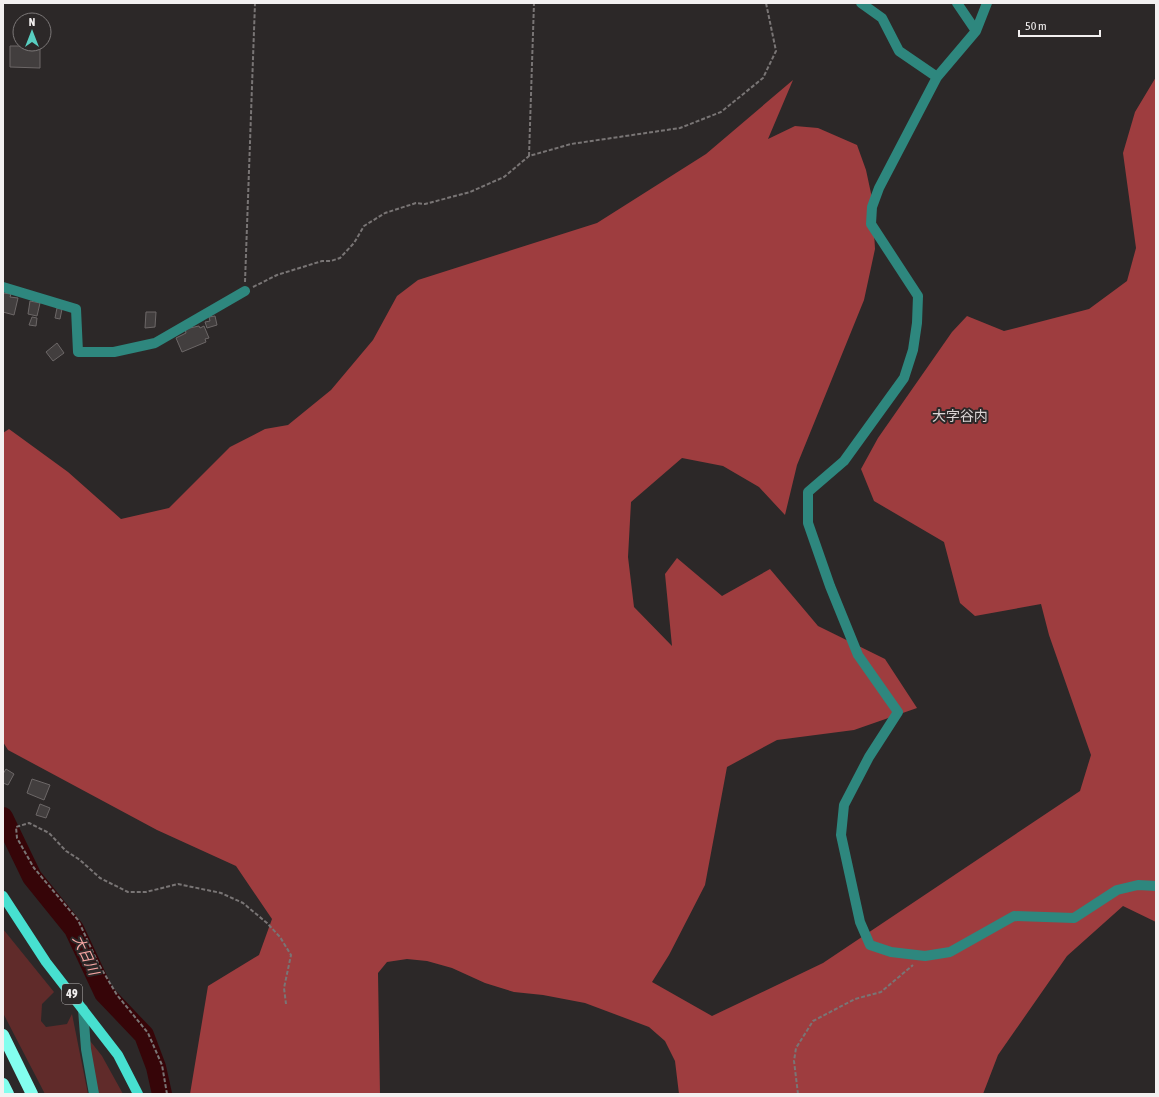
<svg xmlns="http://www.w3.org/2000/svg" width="1159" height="1097" font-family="'Asap Condensed','Noto Sans JP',sans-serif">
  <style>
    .green { fill: #602b2a }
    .forest { fill: #9e3d3f }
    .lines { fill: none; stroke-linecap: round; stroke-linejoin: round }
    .river { stroke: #360508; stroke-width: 20 }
    .building { fill: #423e3e; stroke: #6c6767 }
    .path { stroke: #797575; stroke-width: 2; stroke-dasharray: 4 2; stroke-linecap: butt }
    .minor { stroke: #2e877e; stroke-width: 10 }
    .major { stroke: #47e0d0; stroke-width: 10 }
    .highway { stroke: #83feee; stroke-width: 12 }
    .labels { text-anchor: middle; stroke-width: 4; stroke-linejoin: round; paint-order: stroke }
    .shield { fill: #2c2828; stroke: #b7b4b4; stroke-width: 1 }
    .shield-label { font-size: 12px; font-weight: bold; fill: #f3f0f0 }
    .neighbourhood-label { font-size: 14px; fill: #dad5d5; stroke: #2c2828 }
    .water-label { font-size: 14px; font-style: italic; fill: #f7a7a4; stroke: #2c2828 }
  </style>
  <rect width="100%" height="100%" fill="#2c2828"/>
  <path class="green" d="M 3,929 L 54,992 L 42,1004 L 41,1021 L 46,1027 L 67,1024 L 72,1014 L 88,1094 L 45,1094 L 3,1013 Z
    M 87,1037 L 102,1056 L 123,1094 L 96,1094 Z"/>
  <path class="forest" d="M 1156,77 L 1156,922 L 1123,906 L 1067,956 L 998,1055 L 983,1094 L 679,1094 L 675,1061 L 665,1041 L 649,1027 L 585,1003 L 543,995 L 514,992 L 485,983 L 452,968 L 427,961 L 407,959 L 387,962 L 378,973 L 380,1094 L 190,1094 L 208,986 L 259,955 L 272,919 L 236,866 L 157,830 L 8,750 L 3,742 L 3,433 L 9,429 L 68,472 L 121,519 L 169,508 L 230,447 L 265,429 L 288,425 L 331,390 L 373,340 L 397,296 L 418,280 L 597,223 L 706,154 L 793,80 L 768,139 L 795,126 L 818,128 L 857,145 L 866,170 L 872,198 L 875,249 L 864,300 L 797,465 L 785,515 L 759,487 L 723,466 L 682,458 L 631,502 L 628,557 L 634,607 L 672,646 L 665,574 L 677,558 L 722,596 L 770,569 L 818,626 L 885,659 L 917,708 L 854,730 L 777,740 L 727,767 L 705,885 L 669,955 L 652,982 L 712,1016 L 823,963 L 1080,791 L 1091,755 L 1049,635 L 1041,604 L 975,616 L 960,603 L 944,542 L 874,501 L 861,469 L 878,438 L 952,332 L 967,316 L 1004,331 L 1089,309 L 1127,281 L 1136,248 L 1123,153 L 1135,112 Z"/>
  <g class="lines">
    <path class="river" d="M 3,817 L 32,877 L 74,929 L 104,993 L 144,1035 L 156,1067 L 162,1094"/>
  </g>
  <path class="building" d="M 10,46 L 40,46 L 40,68 L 10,67 Z
    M 3,293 L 11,294 L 10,297 L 18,298 L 14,315 L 3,312 Z
    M 30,301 L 40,303 L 37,316 L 28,314 Z
    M 57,308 L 62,309 L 60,319 L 55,318 Z
    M 146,312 L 156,312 L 155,327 L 145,328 Z
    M 215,316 L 217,325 L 207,328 L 205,322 L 210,321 L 209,317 Z
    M 32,317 L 37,318 L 36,326 L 29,325 Z
    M 199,326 L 200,328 L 204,326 L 209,338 L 205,339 L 206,342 L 182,352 L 176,338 L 186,333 L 185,329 Z
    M 57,343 L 64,353 L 53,361 L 46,352 Z
    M 6,769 L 14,774 L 8,785 L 3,783 L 3,774 Z
    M 32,779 L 50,785 L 44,800 L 27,793 Z
    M 40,804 L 50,808 L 46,818 L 36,815 Z"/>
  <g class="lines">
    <path class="path" d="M 529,156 L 534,3
      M 245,282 L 255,3
      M 253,287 L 277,275 L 322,261 L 331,261 L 340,258 L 354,243 L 364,226 L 385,213 L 416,203 L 425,204 L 470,192 L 504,177 L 529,156 L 571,144 L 680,128 L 721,112 L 763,78 L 776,51 L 766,3
      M 167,1094 L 162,1065 L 148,1033 L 117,995 L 98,963 L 78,920 L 34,868 L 17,838 L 16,827 L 29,823 L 49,833 L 66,851 L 80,860 L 100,878 L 128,892 L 146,892 L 178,884 L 221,893 L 243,903 L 267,923 L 280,937 L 291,955 L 284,988 L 286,1004
      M 798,1094 L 794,1061 L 796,1048 L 813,1021 L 855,999 L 881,992 L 913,965"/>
    <path class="minor" d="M 861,3 L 882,18 L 899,51 L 937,77
      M 957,3 L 976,31
      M 987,3 L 976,31 L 937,77 L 879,188 L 872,207 L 871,224 L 918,296 L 917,323 L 913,350 L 904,378 L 844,461 L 808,492 L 808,523 L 830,586 L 858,655 L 898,712 L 869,757 L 844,805 L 841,835 L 860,922 L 870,945 L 891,952 L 925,956 L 950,952 L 1014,916 L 1074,918 L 1117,890 L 1138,885 L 1156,886
      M 3,287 L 76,309 L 78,352 L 114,352 L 155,343 L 245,291
      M 83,1009 L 86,1049 L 94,1094"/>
    <path class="major" d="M 3,896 L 46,962 L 118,1055 L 138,1094"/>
    <path class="highway" d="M 3,1035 L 32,1094
      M 3,1084 L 8,1094"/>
  </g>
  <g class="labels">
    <rect class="shield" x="62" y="984" width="20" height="20" rx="3"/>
    <g class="shield-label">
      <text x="72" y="998">49</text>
    </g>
    <g class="neighbourhood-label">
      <text x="960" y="421">大字谷内</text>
    </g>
    <g class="water-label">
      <text transform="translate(86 955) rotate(65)" y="5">大日川</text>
    </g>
  </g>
  <rect width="1159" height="1097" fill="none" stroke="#f3f0f0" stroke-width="8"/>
  <g transform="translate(32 32)"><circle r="19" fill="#2c2828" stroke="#7c7878"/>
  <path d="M0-3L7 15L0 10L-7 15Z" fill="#58cec0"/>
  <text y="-6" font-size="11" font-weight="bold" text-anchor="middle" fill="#f3f0f0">N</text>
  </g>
  <path d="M1019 30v6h81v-6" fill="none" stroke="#f3f0f0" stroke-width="2"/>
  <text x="1025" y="30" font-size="12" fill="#f3f0f0" stroke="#2c2828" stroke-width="3" paint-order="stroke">50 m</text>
</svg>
